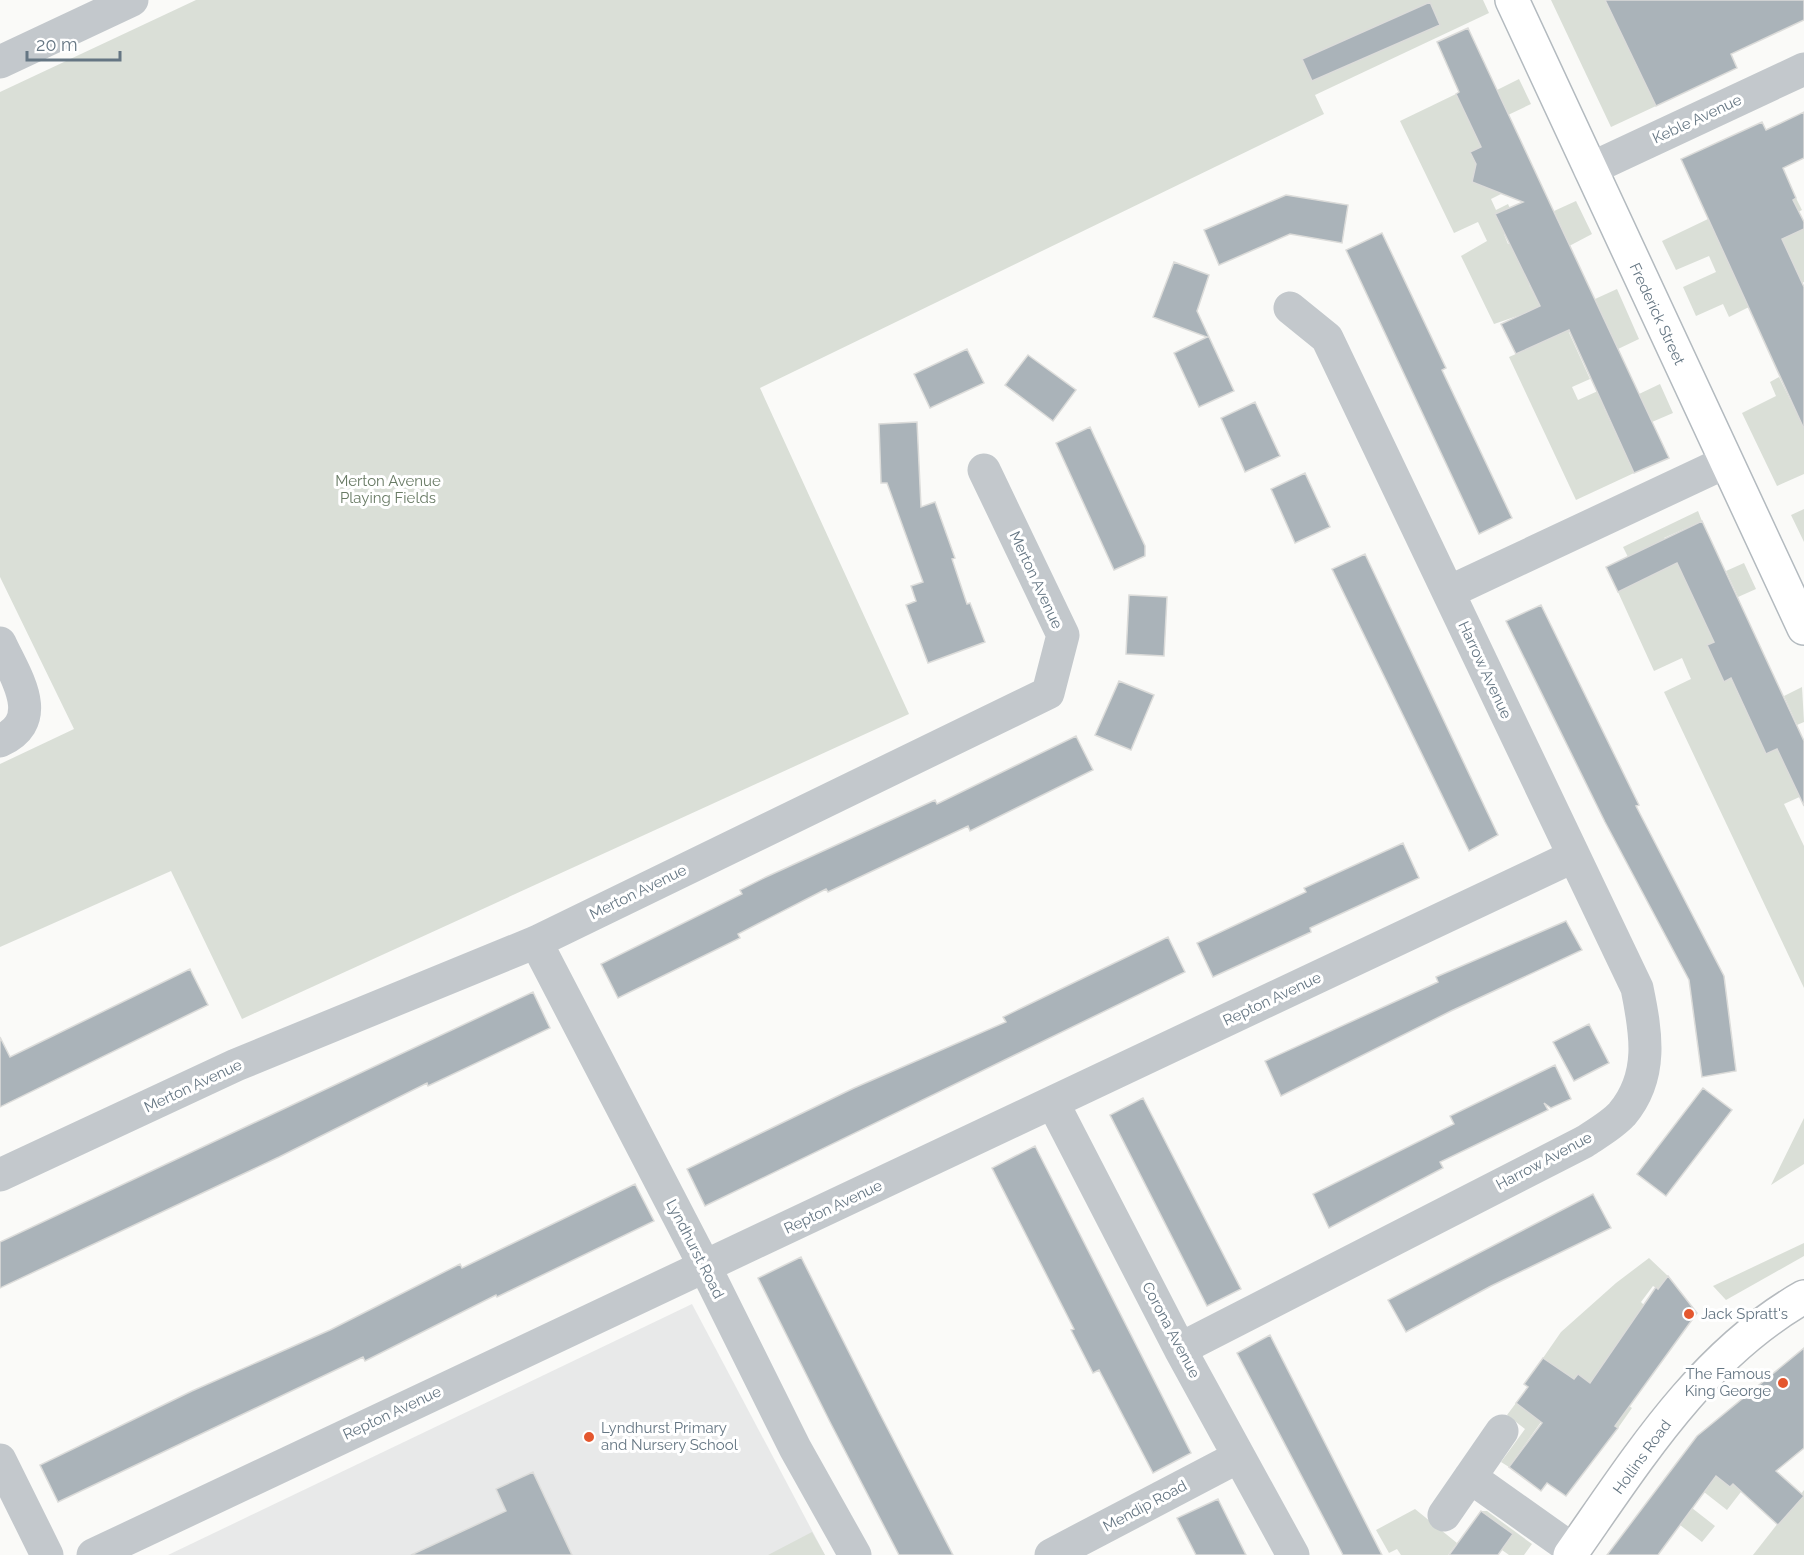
<svg xmlns="http://www.w3.org/2000/svg" width="1804" height="1555" font-family="Raleway,sans-serif">
  <style>
    .built { fill: #e8e9e9 }
    .green { fill: #dadfd7 }
    .building { fill: #aab3b9; stroke: #dcdcda; stroke-width: 1.5 }
    .lines { fill: none; stroke-linecap: round; stroke-linejoin: round }
    .secondary-casing { stroke: #b3babf; stroke-width: 36 }
    .primary-casing { stroke: #b5babe; stroke-width: 36 }
    .minor { stroke: #c3c8cc; stroke-width: 33 }
    .tertiary { stroke: #c3c8cc; stroke-width: 33 }
    .secondary { stroke: #fff; stroke-width: 33 }
    .primary { stroke: #fff; stroke-width: 33 }
    .poi-dot { fill: #e4572e; stroke: #fff; stroke-width: 2 }
    .labels { text-anchor: middle; stroke-width: 6; stroke-linejoin: round; paint-order: stroke }
    .street-label { font-size: 15px; fill: #657683; stroke: #fff }
    .park-label { font-size: 15px; fill: #687a64; stroke: #fff }
    .poi-label { font-size: 15px; fill: #657683; stroke: #fff; text-anchor: start }
  </style>
  <rect width="100%" height="100%" fill="#fafaf8"/>
  <path class="built" d="M 692,1304 L 825,1555 L 168,1555 Z"/>
  <path class="green" d="M 196,0 L 1483,0 L 1489,13 L 1315,95 L 1324,114 L 760,388 L 909,714 L 242,1019 L 171,871 L 0,947 L 0,764 L 74,729 L 0,577 L 0,92 Z
    M 1551,0 L 1605,0 L 1656,106 L 1611,127 Z
    M 1519,79 L 1531,104 L 1508,115 L 1497,90 Z
    M 1456,94 L 1481,147 L 1470,152 L 1479,170 L 1503,193 L 1491,199 L 1496,210 L 1508,204 L 1519,228 L 1504,234 L 1508,244 L 1523,237 L 1568,242 L 1554,211 L 1576,201 L 1592,234 L 1537,263 L 1529,285 L 1541,308 L 1561,315 L 1590,379 L 1572,387 L 1578,400 L 1631,376 L 1615,402 L 1604,408 L 1634,473 L 1576,500 L 1509,357 L 1538,344 L 1526,313 L 1494,324 L 1461,256 L 1487,241 L 1478,222 L 1454,233 L 1400,121 Z
    M 1796,198 L 1802,210 L 1775,224 L 1782,239 L 1804,229 L 1804,282 L 1792,288 L 1787,276 L 1797,271 L 1789,254 L 1779,258 L 1772,209 Z
    M 1708,219 L 1749,307 L 1729,317 L 1723,304 L 1696,316 L 1683,287 L 1716,272 L 1709,256 L 1676,270 L 1662,241 Z
    M 1617,289 L 1639,339 L 1618,349 L 1595,299 Z
    M 1779,377 L 1804,428 L 1804,474 L 1777,486 L 1742,413 L 1776,396 L 1770,382 Z
    M 1660,384 L 1673,413 L 1652,422 L 1639,394 Z
    M 1804,509 L 1804,542 L 1791,515 Z
    M 1698,511 L 1702,521 L 1664,538 L 1669,550 L 1666,568 L 1677,563 L 1766,754 L 1803,738 L 1804,741 L 1804,795 L 1784,804 L 1804,846 L 1804,988 L 1664,692 L 1691,679 L 1682,658 L 1654,671 L 1618,592 L 1640,581 L 1623,547 Z
    M 1744,563 L 1756,589 L 1738,597 L 1726,571 Z
    M 1802,687 L 1804,722 L 1797,725 L 1784,696 Z
    M 1804,1118 L 1804,1164 L 1771,1185 Z
    M 1804,1243 L 1804,1256 L 1726,1300 L 1713,1286 Z
    M 1649,1258 L 1668,1276 L 1658,1289 L 1653,1286 L 1641,1302 L 1645,1306 L 1592,1380 L 1632,1408 L 1618,1428 L 1599,1413 L 1610,1398 L 1578,1374 L 1566,1390 L 1543,1358 L 1561,1332 L 1616,1283 Z
    M 1516,1403 L 1541,1422 L 1509,1467 L 1501,1462 L 1525,1429 L 1507,1415 Z
    M 1740,1475 L 1754,1475 L 1727,1510 L 1704,1492 L 1716,1476 L 1730,1487 Z
    M 1804,1490 L 1804,1555 L 1753,1555 Z
    M 1692,1508 L 1715,1526 L 1702,1542 L 1680,1525 Z
    M 1415,1509 L 1457,1543 L 1448,1555 L 1401,1555 L 1397,1549 L 1389,1553 L 1376,1530 Z
    M 1481,1511 L 1487,1511 L 1532,1544 L 1524,1555 L 1509,1555 L 1502,1550 L 1513,1534 Z
    M 812,1532 L 825,1555 L 768,1555 Z"/>
  <path class="building" d="M 1605,0 L 1804,0 L 1804,20 L 1731,54 L 1737,68 L 1656,106 Z
    M 1430,2 L 1440,25 L 1312,81 L 1302,59 Z
    M 1468,28 L 1669,458 L 1634,473 L 1569,330 L 1516,354 L 1501,324 L 1540,306 L 1495,214 L 1523,202 L 1472,182 L 1476,164 L 1470,152 L 1481,147 L 1456,94 L 1459,92 L 1437,42 Z
    M 1804,112 L 1804,158 L 1783,168 L 1796,198 L 1793,200 L 1804,222 L 1804,229 L 1782,239 L 1804,287 L 1804,429 L 1681,159 L 1762,122 L 1766,130 Z
    M 1286,195 L 1348,205 L 1342,243 L 1290,234 L 1219,265 L 1204,230 Z
    M 1382,233 L 1446,368 L 1442,370 L 1512,518 L 1479,534 L 1346,250 Z
    M 1174,262 L 1209,275 L 1197,311 L 1234,391 L 1199,407 L 1174,353 L 1207,337 L 1153,317 Z
    M 967,349 L 984,383 L 930,408 L 914,374 Z
    M 1028,355 L 1076,390 L 1053,421 L 1005,385 Z
    M 1255,402 L 1280,456 L 1245,472 L 1221,418 Z
    M 917,422 L 921,507 L 935,502 L 955,558 L 952,559 L 967,604 L 970,603 L 985,642 L 928,663 L 906,605 L 916,601 L 911,586 L 923,582 L 887,483 L 881,483 L 879,424 Z
    M 1090,427 L 1145,546 L 1145,556 L 1114,570 L 1056,443 Z
    M 1305,473 L 1330,527 L 1295,543 L 1271,489 Z
    M 1702,521 L 1804,741 L 1804,806 L 1777,749 L 1766,754 L 1731,678 L 1724,682 L 1707,645 L 1714,642 L 1677,563 L 1618,592 L 1606,567 Z
    M 1365,554 L 1498,835 L 1469,851 L 1332,569 Z
    M 1129,595 L 1167,597 L 1164,656 L 1126,654 Z
    M 1541,605 L 1639,805 L 1636,806 L 1724,976 L 1736,1071 L 1702,1077 L 1689,980 L 1605,822 L 1506,621 Z
    M 1119,681 L 1154,695 L 1131,750 L 1095,735 Z
    M 1076,736 L 1093,770 L 970,831 L 968,826 L 828,892 L 826,889 L 738,934 L 740,938 L 618,998 L 601,964 L 742,894 L 740,890 L 766,877 L 935,800 L 937,804 Z
    M 1403,843 L 1419,878 L 1310,928 L 1311,932 L 1213,977 L 1197,943 L 1306,892 L 1304,888 Z
    M 1566,921 L 1582,950 L 1451,1011 L 1281,1096 L 1265,1061 L 1438,982 L 1436,977 Z
    M 1168,937 L 1185,972 L 705,1206 L 687,1169 L 854,1088 L 1006,1022 L 1003,1017 Z
    M 190,969 L 208,1005 L 0,1107 L 0,1037 L 10,1057 Z
    M 533,992 L 550,1028 L 428,1086 L 427,1083 L 279,1157 L 0,1288 L 0,1242 Z
    M 1589,1024 L 1609,1063 L 1574,1081 L 1553,1042 Z
    M 1555,1065 L 1571,1099 L 1551,1108 L 1544,1103 L 1548,1110 L 1440,1162 L 1443,1168 L 1329,1228 L 1313,1194 L 1454,1124 L 1450,1116 Z
    M 1703,1088 L 1732,1110 L 1666,1196 L 1637,1174 Z
    M 1143,1098 L 1241,1289 L 1207,1306 L 1110,1115 Z
    M 1035,1146 L 1191,1453 L 1153,1473 L 1099,1370 L 1093,1373 L 1071,1330 L 1074,1329 L 992,1168 Z
    M 635,1184 L 654,1221 L 497,1297 L 496,1295 L 365,1361 L 363,1357 L 58,1502 L 40,1465 L 192,1391 L 330,1330 L 460,1264 L 462,1268 Z
    M 1593,1194 L 1611,1228 L 1491,1286 L 1406,1332 L 1388,1300 Z
    M 801,1257 L 879,1412 L 953,1555 L 899,1555 L 830,1422 L 758,1278 Z
    M 1668,1276 L 1697,1313 L 1615,1426 L 1618,1428 L 1566,1496 L 1547,1483 L 1541,1491 L 1509,1467 L 1542,1423 L 1516,1403 L 1528,1387 L 1524,1384 L 1543,1358 L 1574,1379 L 1578,1374 L 1590,1383 L 1656,1287 L 1658,1289 Z
    M 1270,1335 L 1382,1555 L 1343,1555 L 1237,1353 Z
    M 1804,1348 L 1804,1448 L 1776,1471 L 1804,1496 L 1778,1525 L 1733,1484 L 1730,1487 L 1716,1476 L 1658,1555 L 1607,1555 L 1697,1436 Z
    M 533,1472 L 572,1555 L 411,1555 L 506,1511 L 496,1489 Z
    M 1218,1499 L 1246,1555 L 1196,1555 L 1177,1518 Z
    M 1481,1511 L 1513,1534 L 1498,1555 L 1449,1555 Z"/>
  <g class="lines">
    <defs>
      <path id="secondary" d="M 1512,0 L 1804,628"/>
      <path id="primary" d="M 1570,1555 C 1636,1461 1701,1355 1804,1297"/>
    </defs>
    <use href="#secondary" class="secondary-casing"/>
    <use href="#primary" class="primary-casing"/>
    <path class="minor" d="M 0,62 L 132,0
      M 1590,169 L 1804,69
      M 1449,592 L 1726,462
      M 0,643 C 15,676 47,720 0,741
      M 536,942 L 705,1267 L 795,1448 L 855,1555
      M 1053,1103 L 1180,1349 L 1293,1555
      M 0,1175 L 236,1065 L 536,942 L 1048,693 L 1063,635 L 984,470
      M 1180,1349 L 1584,1142 C 1596,1134 1612,1125 1622,1114 C 1654,1076 1646,1032 1637,988 L 1327,338 L 1290,308
      M 1470,1477 L 1573,1550
      M 1444,1515 L 1502,1431
      M 93,1555 L 1572,857
      M 1051,1555 L 1238,1457"/>
    <path class="tertiary" d="M 0,1460 L 47,1555"/>
    <use href="#secondary" class="secondary"/>
    <use href="#primary" class="primary"/>
  </g>
  <g class="poi-dot">
    <circle cx="1689" cy="1314" r="6"/>
    <circle cx="1783" cy="1383" r="6"/>
    <circle cx="589" cy="1437" r="6"/>
  </g>
  <g class="labels">
    <g class="street-label">
      <text transform="translate(1697 119) rotate(-25)" y="5">Keble Avenue</text>
      <text transform="translate(1657 314) rotate(65)" y="5">Frederick Street</text>
      <text transform="translate(1036 580) rotate(65)" y="5">Merton Avenue</text>
      <text transform="translate(1485 670) rotate(65)" y="5">Harrow Avenue</text>
      <text transform="translate(638 892) rotate(-26)" y="5">Merton Avenue</text>
      <text transform="translate(1272 999) rotate(-25)" y="5">Repton Avenue</text>
      <text transform="translate(193 1086) rotate(-25)" y="5">Merton Avenue</text>
      <text transform="translate(1544 1161) rotate(-28)" y="5">Harrow Avenue</text>
      <text transform="translate(833 1207) rotate(-25)" y="5">Repton Avenue</text>
      <text transform="translate(695 1249) rotate(63)" y="5">Lyndhurst Road</text>
      <text transform="translate(1171 1330) rotate(62)" y="5">Corona Avenue</text>
      <text transform="translate(392 1413) rotate(-25)" y="5">Repton Avenue</text>
      <text transform="translate(1642 1457) rotate(-54)" y="5">Hollins Road</text>
      <text transform="translate(1145 1506) rotate(-28)" y="5">Mendip Road</text>
    </g>
    <g class="park-label">
      <text x="388" y="486">Merton Avenue<tspan x="388" dy="17">Playing Fields</tspan></text>
    </g>
    <g class="poi-label">
      <text x="1701" y="1319">Jack Spratt's</text>
      <text x="1771" y="1379" text-anchor="end">The Famous<tspan x="1771" dy="17">King George</tspan></text>
      <text x="601" y="1433">Lyndhurst Primary<tspan x="601" dy="17">and Nursery School</tspan></text>
    </g>
  </g>
  <path d="M27 51v9h93v-9" fill="none" stroke="#657683" stroke-width="3"/>
  <text x="36" y="51" font-size="18" fill="#657683" stroke="#ffffff" stroke-width="4.5" paint-order="stroke">20 m</text>
</svg>
